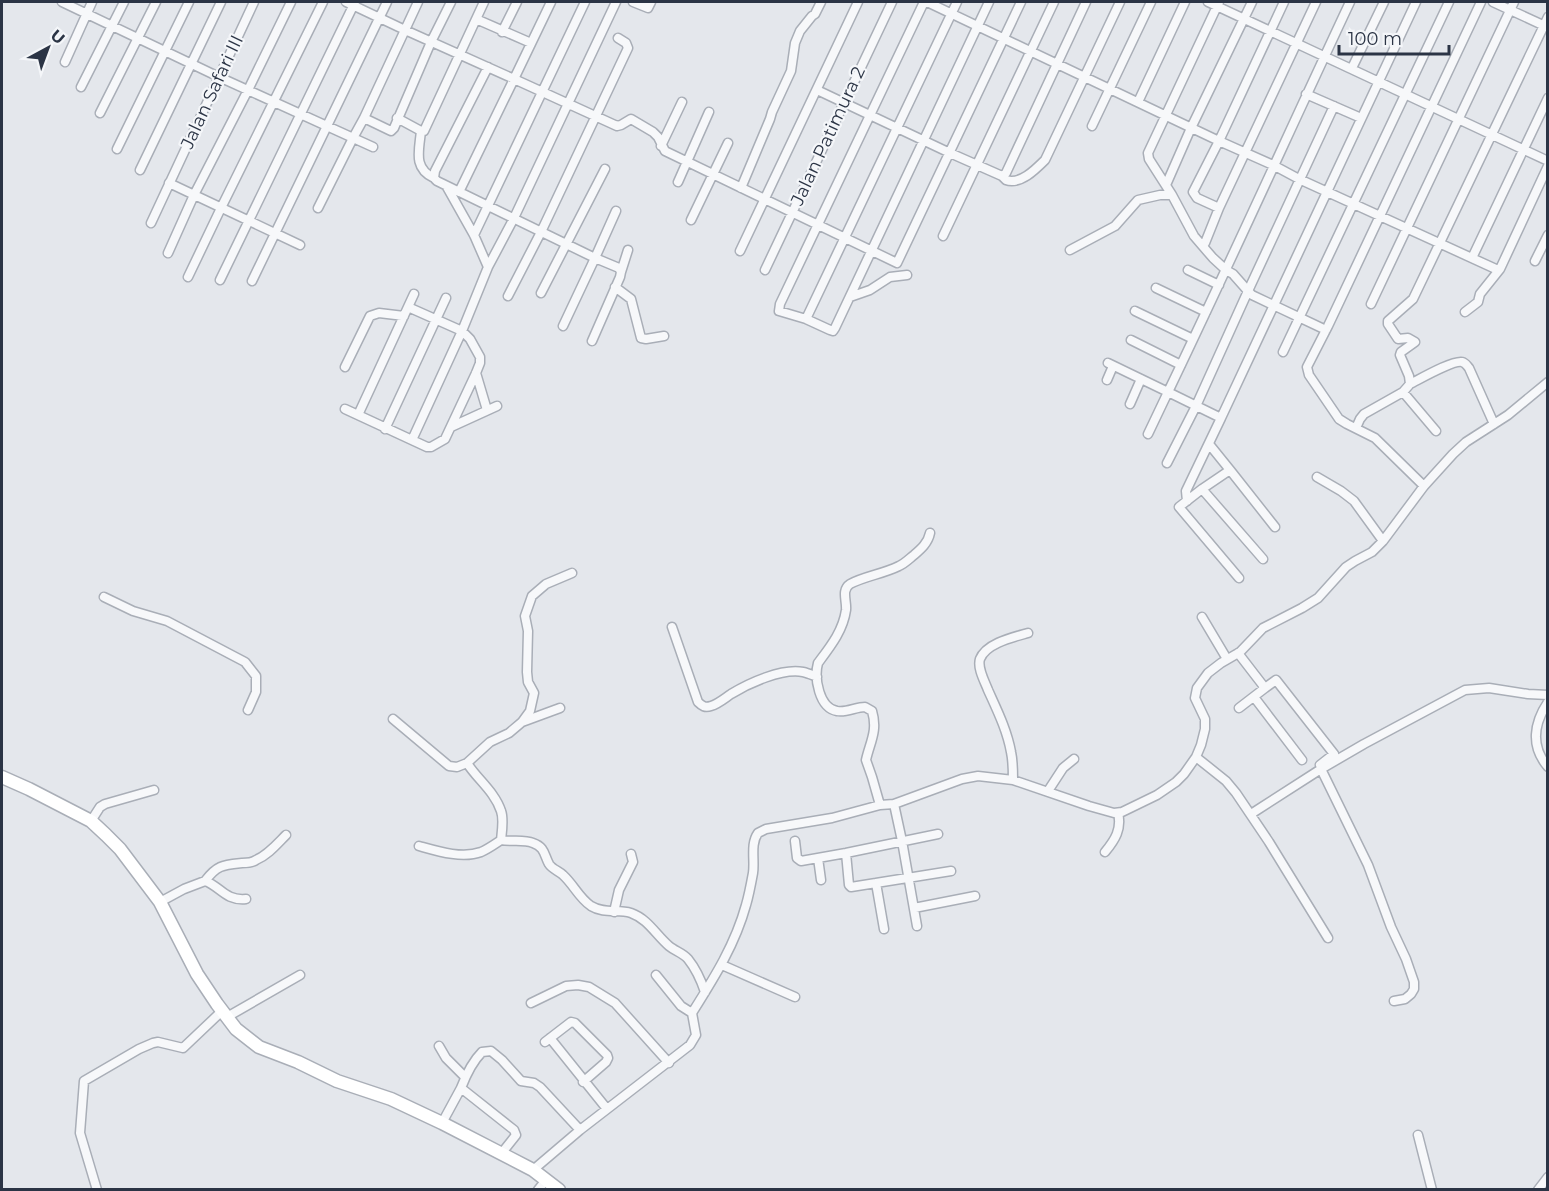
<svg xmlns="http://www.w3.org/2000/svg" width="1549" height="1191" font-family="Montserrat,sans-serif">
  <style>
    .lines { fill: none; stroke-linecap: round; stroke-linejoin: round }
    .street-casing { stroke: #a9aeb7; stroke-width: 11 }
    .secondary-casing { stroke: #a9aeb7; stroke-width: 15 }
    .street { stroke: #f7f8fa; stroke-width: 8 }
    .secondary { stroke: #fff; stroke-width: 12 }
    .labels { text-anchor: middle; stroke-width: 4.5; stroke-linejoin: round; paint-order: stroke }
    .street-label { font-size: 18px; fill: #2b3445; stroke: #f4f6f9 }
  </style>
  <rect width="100%" height="100%" fill="#e4e7ec"/>
  <g class="lines">
    <defs>
      <path id="street" d="M 62,2 L 219,77 L 373,147
        M 346,2 L 405,30 L 514,79 L 551,2
        M 633,2 L 648,8 L 651,2
        M 924,2 L 780,304 L 779,311 L 806,319 L 830,330 L 833,331 L 835,328 L 989,2
        M 927,2 L 1219,141 L 1273,165 L 1299,179 L 1498,270
        M 1208,2 L 1548,161
        M 1493,2 L 1547,27
        M 476,19 L 531,43
        M 502,32 L 517,2
        M 65,62 L 92,2
        M 488,67 L 435,171 L 434,178 L 437,181 L 595,258 L 616,211
        M 1352,68 L 1384,2
        M 81,87 L 124,2
        M 817,90 L 950,153 L 1002,176 L 1006,180 C 1020,185 1035,170 1045,160 L 1120,2
        M 1306,94 L 1361,118
        M 1138,102 L 1185,2
        M 100,113 L 156,2
        M 364,118 L 391,131 L 394,128 L 431,42 L 451,2
        M 397,118 L 421,131 L 424,131 L 484,2
        M 1092,126 L 1151,2
        M 421,131 C 419,151 413,168 434,178
        M 661,146 L 682,102
        M 117,149 L 189,2
        M 140,170 L 221,2
        M 1002,176 L 1006,173 L 1086,2
        M 678,182 L 709,112
        M 169,183 L 300,245
        M 1166,185 L 1191,128 L 1252,2
        M 741,188 L 770,119 L 772,112 L 791,71 L 795,43 L 800,31 L 812,16 L 815,14 L 821,2
        M 459,192 L 514,79 L 617,126 L 621,125 L 631,119 L 653,132 L 658,137 L 665,151 L 897,263 L 1021,2
        M 1172,195 L 1149,159 L 1148,153 L 1219,2
        M 318,208 L 353,138 L 364,118 L 418,2
        M 1219,208 L 1197,198 L 1193,192 L 1219,141 L 1284,2
        M 691,220 L 728,143
        M 151,223 L 254,2
        M 474,235 L 585,2
        M 943,236 L 1054,2
        M 1205,243 L 1219,208 L 1316,2
        M 1070,250 L 1115,226 L 1138,200 L 1160,195 L 1172,195 L 1194,236 L 1213,258 L 1226,270 L 1233,274 L 1248,291 L 1196,406 L 1167,463
        M 740,251 L 858,2
        M 168,253 L 194,195 L 248,90 L 291,2
        M 1472,258 L 1548,98
        M 1535,261 L 1548,235
        M 488,267 L 514,218 L 616,2
        M 765,270 L 892,2
        M 1188,270 L 1219,285
        M 621,272 L 628,250
        M 188,277 L 221,208 L 323,2
        M 220,280 L 355,2
        M 252,281 L 387,2
        M 615,287 L 631,299 L 641,338 L 646,339 L 664,336
        M 1156,288 L 1206,312
        M 541,293 L 605,169
        M 508,296 L 541,232 L 628,48 L 626,43 L 618,38
        M 850,297 L 870,290 L 890,277 L 907,275
        M 1371,304 L 1514,2
        M 1135,311 L 1193,339
        M 1465,312 L 1478,302 L 1480,294 L 1500,269 L 1548,166
        M 806,319 L 957,2
        M 563,326 L 595,258 L 619,268 L 621,272 L 620,277 L 592,341
        M 1326,330 L 1252,295 L 1248,291 L 1334,106
        M 1131,340 L 1181,365
        M 1283,352 L 1449,2
        M 1108,363 L 1168,392 L 1148,434
        M 345,367 L 370,316 L 379,313 L 404,316
        M 476,373 L 487,410
        M 1107,380 L 1113,366
        M 1410,384 C 1420,379 1453,360 1462,362 C 1466,363 1467,366 1469,368 L 1494,424
        M 1403,392 L 1436,431
        M 1130,404 L 1141,379
        M 345,409 L 427,447 L 431,447 L 445,439 L 476,373 L 480,363 L 480,357 L 470,339 L 462,331 L 408,307
        M 358,415 L 414,294
        M 1221,418 L 1416,2
        M 451,427 L 497,406
        M 1356,428 L 1360,419 L 1364,414 L 1403,392 L 1410,384 L 1409,376 L 1400,355 L 1401,352 L 1415,342 L 1408,338 L 1398,339 L 1388,324 L 1388,321 L 1413,299 L 1548,17
        M 385,429 L 446,298
        M 412,440 L 462,331 L 488,267 L 474,235 L 447,187
        M 1230,470 L 1275,527
        M 1317,477 L 1341,491 L 1354,501 L 1383,541
        M 1424,486 L 1375,438 L 1347,424 L 1339,419 L 1309,375 L 1307,367 L 1328,326 L 1481,2
        M 1202,489 L 1230,470 L 1209,444
        M 1187,501 L 1186,491 L 1221,418 L 1168,392 C 1230,263 1289,132 1350,2
        M 1239,578 L 1179,507 L 1202,489 L 1263,559
        M 104,597 L 133,611 L 167,621 L 245,662 L 256,676 L 256,692 L 248,710
        M 1202,617 L 1227,659
        M 672,627 L 698,702 C 702,706 705,708 711,706 C 718,704 725,698 731,694 C 749,683 782,668 803,672 C 808,673 812,675 817,677
        M 1238,653 L 1265,688 L 1276,680 L 1334,754 L 1320,765
        M 1254,697 L 1302,760
        M 1548,702 C 1534,723 1530,746 1548,767
        M 1239,708 L 1265,688
        M 393,719 L 449,766 L 457,767 L 467,763
        M 522,722 L 530,711 L 534,693 L 528,682 L 527,672 L 528,631 L 525,616 L 532,596 L 546,584 L 572,573
        M 1196,757 L 1226,781 L 1236,793 L 1269,842 L 1328,938
        M 1321,769 L 1368,865 L 1391,927 L 1406,959 L 1414,982 L 1414,989 L 1411,994 L 1405,999 L 1394,1001
        M 1013,780 C 1013,771 1013,761 1011,752 C 1007,730 997,710 988,690 C 985,682 977,668 980,659 C 986,643 1014,637 1028,633
        M 1048,791 L 1063,768 L 1074,759
        M 894,804 L 902,841 L 917,926
        M 880,805 L 872,777 L 866,760 C 870,742 878,731 872,711 L 865,707 C 856,707 846,713 837,711 C 819,708 814,678 818,663 C 830,647 843,631 846,610 C 847,601 841,590 850,584 C 865,576 883,574 899,566 C 904,564 909,559 914,555 C 921,549 928,543 930,533
        M 1251,814 L 1321,769 L 1364,744 L 1465,690 L 1489,688 L 1528,694 L 1548,695
        M 91,821 L 100,807 L 105,804 L 154,790
        M 501,840 C 502,831 504,819 501,811 C 495,792 477,779 467,763 L 490,742 L 509,733 L 522,722 L 560,708
        M 795,841 L 797,858 L 801,861 L 846,853 L 938,834
        M 419,846 C 437,851 462,859 481,852 C 488,849 495,844 501,840 C 512,842 524,839 533,843 C 545,847 544,855 549,864 C 552,869 559,871 563,875 C 574,885 579,898 591,906 C 604,914 618,909 631,913 C 648,919 656,935 669,946 C 675,951 683,953 688,959 C 696,969 701,980 705,992
        M 1105,852 C 1115,840 1122,829 1118,813
        M 846,853 L 849,885 L 851,887 L 951,871
        M 818,858 L 821,880
        M 205,881 C 217,865 223,865 242,863 C 247,863 252,863 256,860 C 268,855 277,844 286,835
        M 876,883 L 884,929
        M 160,902 L 184,889 L 205,881 C 220,886 225,901 246,899
        M 914,908 L 975,896
        M 614,912 L 619,890 L 633,862 L 631,854
        M 722,965 L 795,997
        M 656,975 L 681,1006 L 692,1013
        M 531,1003 L 566,986 L 578,985 L 589,987 L 615,1003 L 669,1063
        M 227,1017 L 300,975
        M 550,1038 L 607,1109
        M 545,1042 L 571,1022 L 575,1023 L 607,1055 L 608,1058 L 606,1062 L 583,1082
        M 439,1046 L 446,1058 L 465,1077
        M 461,1088 C 466,1075 472,1062 482,1052 L 491,1051 L 502,1060 L 521,1081 L 534,1083 L 540,1087 L 580,1130
        M 442,1123 L 461,1088 L 514,1130 L 516,1135 L 501,1154
        M 1418,1135 L 1432,1190
        M 533,1170 L 580,1130 L 690,1045 L 696,1035 L 692,1013 C 714,978 735,945 746,905 C 749,895 751,884 753,873 C 755,860 750,844 758,833 L 766,829 L 832,818 L 880,805 L 894,804 L 962,779 L 978,776 L 1013,780 L 1089,806 L 1114,813 L 1122,812 L 1157,795 L 1176,782 L 1184,774 L 1196,757 L 1201,745 L 1205,729 L 1205,719 L 1195,698 L 1197,688 L 1208,673 L 1221,663 L 1240,652 L 1263,628 L 1302,608 L 1318,598 L 1346,567 L 1355,561 L 1372,552 L 1383,541 L 1424,486 L 1453,454 L 1466,442 L 1508,415 L 1548,382
        M 97,1190 L 80,1133 L 84,1081 L 139,1049 L 153,1043 L 158,1042 L 183,1048 L 222,1011
        M 538,1190 L 546,1180
        M 1538,1190 L 1548,1177"/>
      <path id="secondary" d="M 2,777 L 29,789 L 91,821 L 106,835 L 120,849 L 160,902 L 197,974 L 217,1004 L 236,1029 L 250,1040 L 259,1047 L 298,1062 L 337,1081 L 391,1099 L 442,1123 L 533,1170 L 559,1190"/>
    </defs>
    <use href="#street" class="street-casing"/>
    <use href="#secondary" class="secondary-casing"/>
    <use href="#street" class="street"/>
    <use href="#secondary" class="secondary"/>
  </g>
  <g class="labels">
    <g class="street-label">
      <text transform="translate(212 92) rotate(-65)" y="6">Jalan Safari III</text>
      <text transform="translate(828 136) rotate(-65)" y="6">Jalan Patimura 2</text>
    </g>
  </g>
  <rect width="1549" height="1191" fill="none" stroke="#2b3445" stroke-width="6"/>
  <g transform="translate(48 48) rotate(41)" stroke="#f4f6f9" stroke-width="4.5" paint-order="stroke">
  <path d="M0-4.5L10 22L0 15L-10 22Z" fill="#2b3445"/>
  <text y="-9" font-size="16" font-weight="bold" text-anchor="middle" fill="#2b3445">U</text>
  </g>
  <path d="M1339 45v9h110v-9" fill="none" stroke="#2b3445" stroke-width="3"/>
  <text x="1348" y="45" font-size="18" fill="#2b3445" stroke="#f4f6f9" stroke-width="4.5" paint-order="stroke">100 m</text>
</svg>
